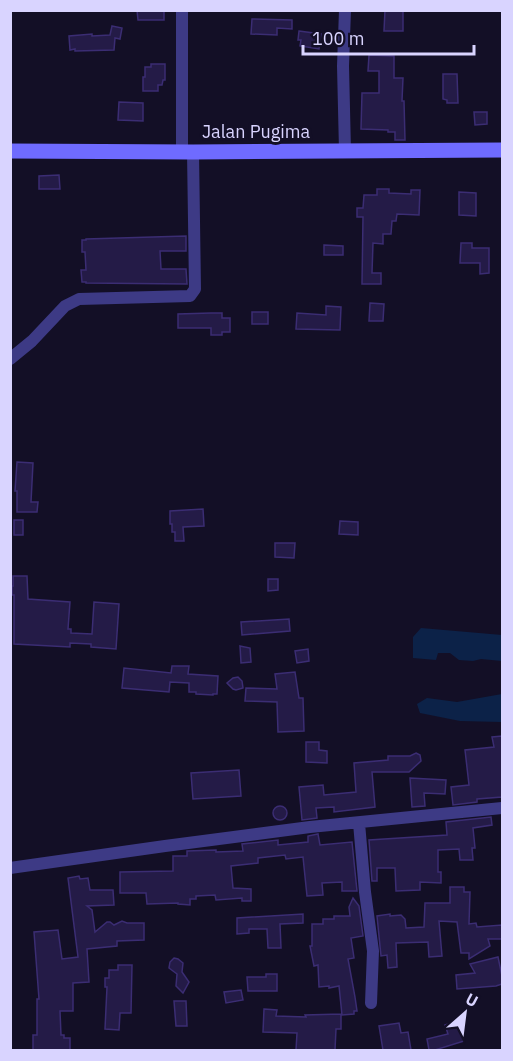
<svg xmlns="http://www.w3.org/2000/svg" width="513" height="1061" font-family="'IBM Plex Sans',sans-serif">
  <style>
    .water { fill: #0c2248 }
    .building { fill: #241b47; stroke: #3b2d73; stroke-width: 1.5 }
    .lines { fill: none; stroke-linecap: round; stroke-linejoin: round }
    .street { stroke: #3d3a85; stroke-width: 12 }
    .secondary { stroke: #6f6bff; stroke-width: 15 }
    .labels { text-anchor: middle; stroke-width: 6; stroke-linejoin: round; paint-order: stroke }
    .street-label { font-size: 18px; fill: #d9d4ff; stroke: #130f26 }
  </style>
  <rect width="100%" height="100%" fill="#130f26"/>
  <path class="water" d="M 421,628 L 502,635 L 502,661 L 481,659 L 473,661 L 459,660 L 450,653 L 438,653 L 436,660 L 413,658 L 413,637 Z
    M 502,694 L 502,722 L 460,721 L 420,713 L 417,704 L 427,698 L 457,702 Z"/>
  <path class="building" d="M 137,10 L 164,10 L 164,20 L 138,20 Z
    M 385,10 L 403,10 L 403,31 L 384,31 Z
    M 252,19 L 292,20 L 292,29 L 277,28 L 277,35 L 251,34 Z
    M 112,26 L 122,28 L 120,39 L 115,38 L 114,50 L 75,51 L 75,49 L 70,50 L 69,36 L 92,34 L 92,36 L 110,35 Z
    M 299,31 L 321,34 L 319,49 L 300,46 L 301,40 L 298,40 Z
    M 369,55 L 394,56 L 394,78 L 403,78 L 402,101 L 404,101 L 405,140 L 395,140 L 395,132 L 388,132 L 388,130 L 361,129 L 362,93 L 379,93 L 379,71 L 368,71 Z
    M 151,64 L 165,64 L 165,80 L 163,80 L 162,85 L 158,85 L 158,91 L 143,91 L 143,77 L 145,77 L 145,67 L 151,67 Z
    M 443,74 L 457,74 L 458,103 L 447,103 L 447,100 L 443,99 Z
    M 119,102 L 143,103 L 143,121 L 118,120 Z
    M 474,112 L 487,112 L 487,124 L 475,125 Z
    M 59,175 L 60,189 L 39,189 L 39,176 Z
    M 377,189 L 389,189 L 389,193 L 411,194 L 411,190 L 420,190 L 419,215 L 397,214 L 396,221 L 392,221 L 391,234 L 383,234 L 383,244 L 373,243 L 372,273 L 381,273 L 381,284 L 362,284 L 363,217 L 357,217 L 357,208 L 363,208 L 364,195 L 377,195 Z
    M 459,192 L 476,193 L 476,216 L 459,215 Z
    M 186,236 L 186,251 L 160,251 L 161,269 L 186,269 L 187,284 L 86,283 L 86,282 L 82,282 L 81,270 L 86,270 L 85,252 L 82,252 L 82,240 L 86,240 L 86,239 Z
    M 461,243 L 472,243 L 472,248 L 489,248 L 489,273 L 480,274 L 480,263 L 460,263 Z
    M 324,245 L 343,246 L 343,255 L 324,255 Z
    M 370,303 L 384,304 L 383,321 L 369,321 Z
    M 326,306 L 341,307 L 340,330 L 296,329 L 297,313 L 326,315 Z
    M 252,312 L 268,312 L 268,324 L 252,324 Z
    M 211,313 L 222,313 L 222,318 L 230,318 L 230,332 L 222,332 L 222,335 L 211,335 L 211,328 L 178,328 L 178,314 Z
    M 17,462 L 33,463 L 31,502 L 38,502 L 37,512 L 17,512 L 17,491 L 15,491 Z
    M 203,509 L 204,526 L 183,527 L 184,541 L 175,541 L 175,532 L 172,532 L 172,524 L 170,524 L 170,511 Z
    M 14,520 L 23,520 L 23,535 L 14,535 Z
    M 340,521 L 358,522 L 358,535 L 339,534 Z
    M 275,543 L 295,543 L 294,558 L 275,557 Z
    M 13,576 L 27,576 L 28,599 L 70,602 L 68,629 L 71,629 L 71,633 L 92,634 L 94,602 L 119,604 L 116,649 L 91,647 L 91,644 L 70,643 L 70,647 L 14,644 L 14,595 L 12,595 L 12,586 L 13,586 Z
    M 268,579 L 278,579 L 278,590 L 268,591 Z
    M 289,619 L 290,631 L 242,635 L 241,622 Z
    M 240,646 L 250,648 L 251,662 L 241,663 Z
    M 308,649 L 309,661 L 297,663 L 295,651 Z
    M 172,666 L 189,666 L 188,674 L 218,676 L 217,694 L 213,694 L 213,695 L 196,694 L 196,692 L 189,692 L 189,683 L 170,682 L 169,692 L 122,688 L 124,668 L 171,673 Z
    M 295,672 L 299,698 L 303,698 L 304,731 L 278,732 L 277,702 L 245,701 L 246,688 L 277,689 L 275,674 Z
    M 238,677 L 242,681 L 243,688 L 236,690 L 233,689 L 227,683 L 233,678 Z
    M 502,736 L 502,797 L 477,799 L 477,802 L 453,805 L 451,787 L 469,785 L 465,750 L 494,747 L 492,737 Z
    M 306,742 L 319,742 L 319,750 L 327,751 L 327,763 L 306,762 Z
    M 416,753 L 420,755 L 421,761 L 409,772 L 372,772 L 375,807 L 334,812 L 334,807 L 316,808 L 317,818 L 302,820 L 299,787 L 323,785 L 324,795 L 356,792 L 354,763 L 388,760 L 388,756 L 410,756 Z
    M 239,770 L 241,796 L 193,799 L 191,773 Z
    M 410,778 L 446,780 L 445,794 L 424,793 L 425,806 L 412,807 Z
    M273 813a7 7 0 1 1 14 0a7 7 0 1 1-14 0Z
    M 491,817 L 492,825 L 473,828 L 475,848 L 472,848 L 473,860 L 460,860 L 459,849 L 438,850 L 438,872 L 441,872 L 441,883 L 420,882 L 420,890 L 396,891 L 395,868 L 377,868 L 377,881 L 372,881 L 369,840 L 447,835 L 446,822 Z
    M 318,834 L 320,845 L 352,842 L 357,891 L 342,891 L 342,882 L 322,883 L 323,895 L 307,896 L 303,857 L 286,859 L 285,855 L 258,858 L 258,863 L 231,866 L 233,888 L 251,889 L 251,901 L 242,901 L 242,898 L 216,900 L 215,895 L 196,896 L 196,899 L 190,899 L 190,905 L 178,904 L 178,903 L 147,904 L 146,893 L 120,893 L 120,872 L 173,871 L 173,856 L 187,856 L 187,851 L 216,850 L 216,852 L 243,851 L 242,844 L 278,840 L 278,845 L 308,842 L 308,836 Z
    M 79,876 L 80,879 L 88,878 L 90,890 L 113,890 L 114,905 L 87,906 L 92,910 L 95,932 L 107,922 L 110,922 L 114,925 L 122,921 L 127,923 L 144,923 L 144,940 L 117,941 L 117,946 L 87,949 L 89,982 L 73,983 L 73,1011 L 60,1011 L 61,1035 L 64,1035 L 64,1038 L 70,1038 L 70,1050 L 33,1050 L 33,1035 L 37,1035 L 37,999 L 39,999 L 34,932 L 58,930 L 62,959 L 78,957 L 68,878 Z
    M 450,887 L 464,887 L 464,892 L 470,892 L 469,924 L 476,923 L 477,927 L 502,925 L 502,939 L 488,939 L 490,946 L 469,959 L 469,953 L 461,953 L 457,922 L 439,921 L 442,956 L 429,957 L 428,942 L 396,943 L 397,967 L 388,968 L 387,955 L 381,956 L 377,916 L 390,914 L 390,916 L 401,915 L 405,919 L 406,928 L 424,927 L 425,903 L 450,903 Z
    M 353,898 L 359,906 L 363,936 L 351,938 L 354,958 L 348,959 L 355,997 L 357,1011 L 354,1011 L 354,1014 L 342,1015 L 339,986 L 329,988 L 329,986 L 319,987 L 318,965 L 314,966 L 310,946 L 312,946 L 312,924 L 323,924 L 323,919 L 334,919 L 334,916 L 350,916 L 349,907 Z
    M 303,914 L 303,923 L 280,924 L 281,948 L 268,948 L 267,929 L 249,929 L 249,933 L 237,934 L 237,918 Z
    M 498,957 L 502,976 L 502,984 L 496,986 L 457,989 L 456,975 L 475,973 L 470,964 Z
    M 174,958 L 178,959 L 183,963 L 182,972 L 189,982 L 183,993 L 176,986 L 177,974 L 169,968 L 170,962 Z
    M 118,965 L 132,965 L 131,1013 L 120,1013 L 119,1030 L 105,1029 L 107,987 L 105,987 L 105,978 L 109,978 L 109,970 L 118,970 Z
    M 266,974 L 277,974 L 277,991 L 248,991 L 247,977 L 266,977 Z
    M 241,990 L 243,1000 L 226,1003 L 224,992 Z
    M 174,1001 L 186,1001 L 187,1026 L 176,1026 Z
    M 264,1009 L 277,1010 L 276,1016 L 306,1017 L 305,1015 L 341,1014 L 341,1029 L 336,1029 L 335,1050 L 296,1050 L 297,1033 L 263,1032 Z
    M 457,1021 L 464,1041 L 435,1050 L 429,1050 L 427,1039 L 448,1034 L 445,1025 Z
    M 399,1023 L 401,1033 L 408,1032 L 411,1050 L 383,1050 L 379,1026 Z"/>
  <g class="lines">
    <path class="street" d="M 345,10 L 343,66 L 345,151
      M 182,151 L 182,10
      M 10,359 L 32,341 L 65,306 L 79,299 L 190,296 L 195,289 L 193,152
      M 359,823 L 365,892 L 373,951 L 371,1003
      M 10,868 L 165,846 L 310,827 L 502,808"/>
    <path class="secondary" d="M 10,151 L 193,152 L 502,150"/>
  </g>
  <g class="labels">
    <g class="street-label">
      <text x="256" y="138">Jalan Pugima</text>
    </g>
  </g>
  <rect width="513" height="1061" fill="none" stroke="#d9d4ff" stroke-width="24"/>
  <g transform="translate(465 1013) rotate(28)" stroke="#130f26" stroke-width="4.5" paint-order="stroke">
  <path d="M0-4.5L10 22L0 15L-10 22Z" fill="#d9d4ff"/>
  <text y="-9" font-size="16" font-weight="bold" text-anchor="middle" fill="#d9d4ff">U</text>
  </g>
  <path d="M303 45v9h171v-9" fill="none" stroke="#d9d4ff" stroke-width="3"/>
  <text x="312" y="45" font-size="18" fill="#d9d4ff" stroke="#130f26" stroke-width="4.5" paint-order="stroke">100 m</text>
</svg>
